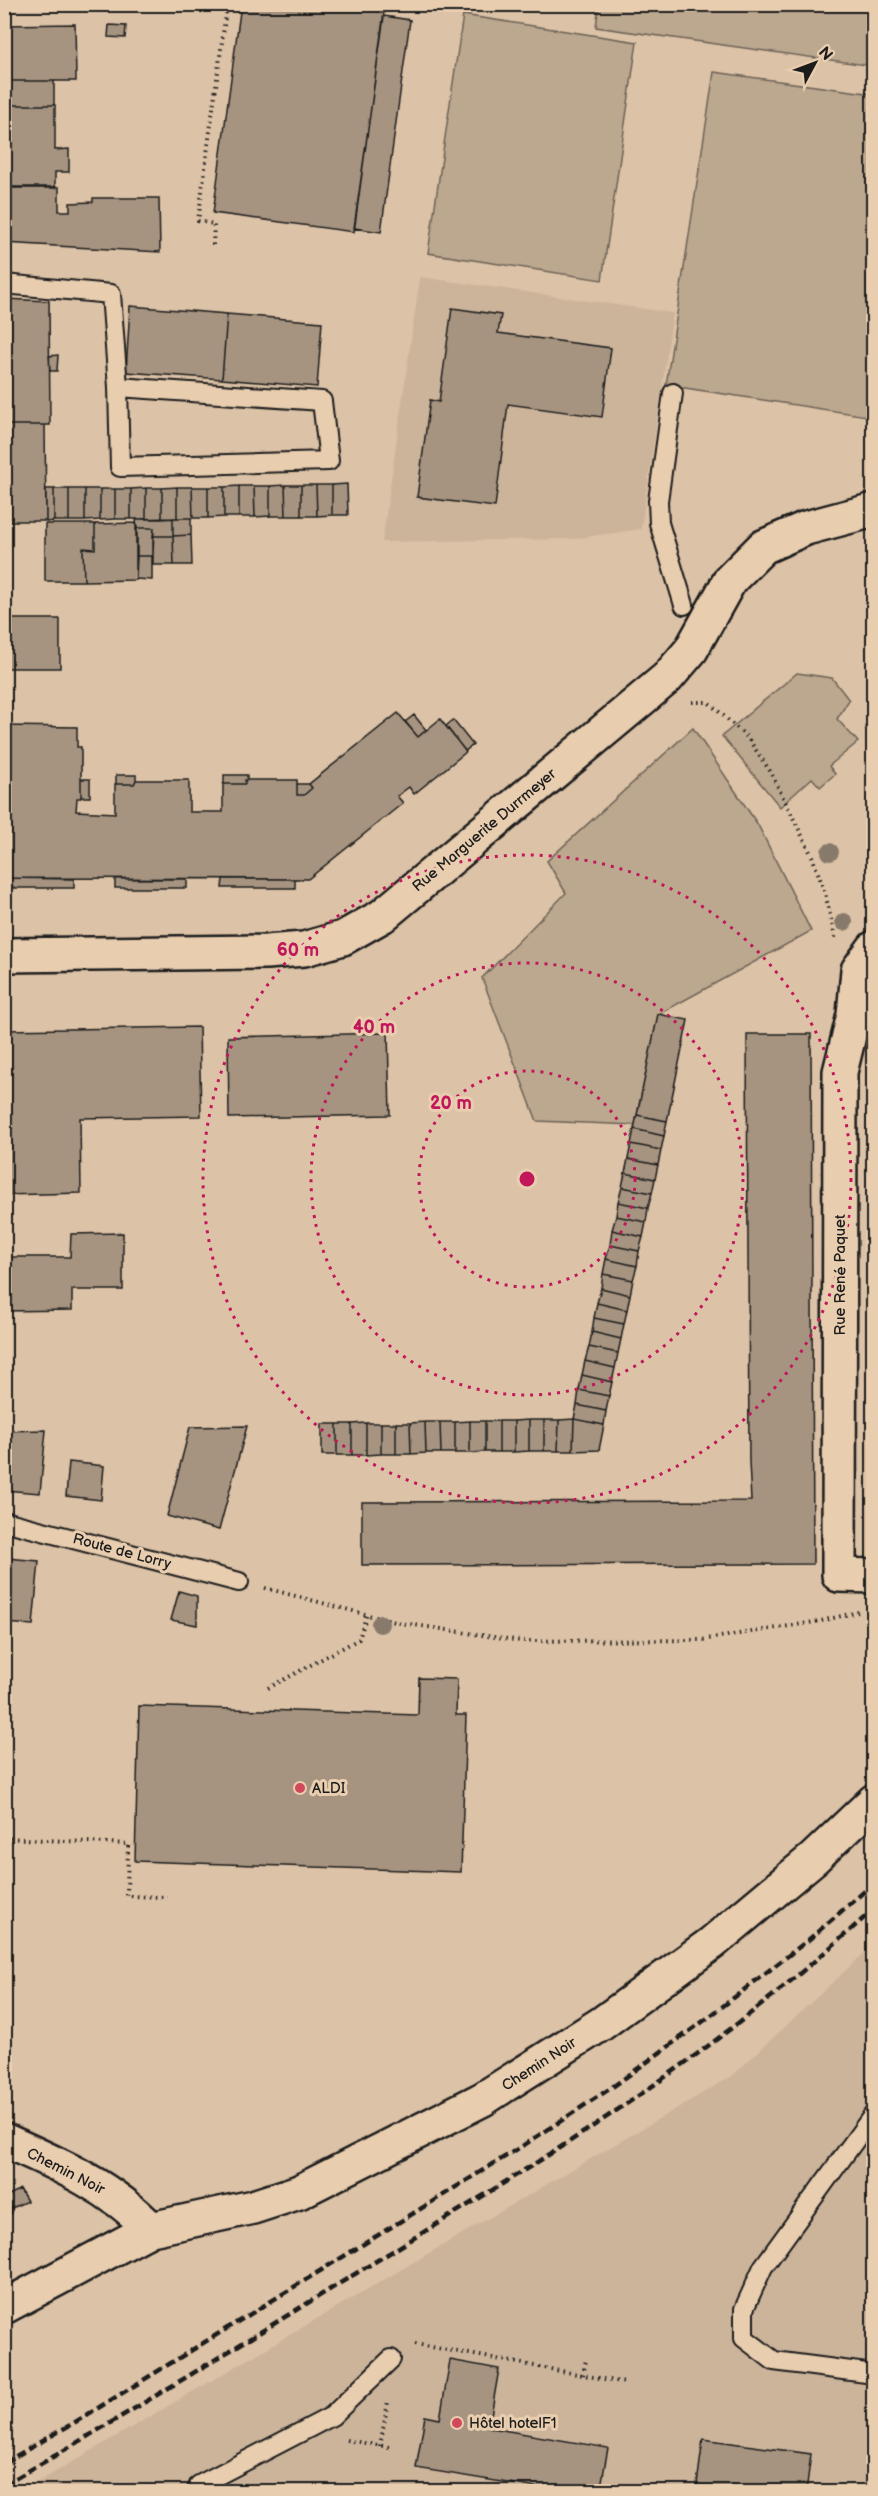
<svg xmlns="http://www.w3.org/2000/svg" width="878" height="2496" font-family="'Balsamiq Sans',sans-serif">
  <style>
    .built { fill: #ccb49b }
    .green { fill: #bca78f; stroke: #6c6256; stroke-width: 1.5 }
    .building { fill: #a69480; stroke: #1c1c1c; stroke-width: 1.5 }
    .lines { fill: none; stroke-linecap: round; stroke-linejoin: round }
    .service-casing { stroke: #1c1c1c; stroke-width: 22 }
    .minor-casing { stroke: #1c1c1c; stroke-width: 38 }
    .path { stroke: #1c1c1c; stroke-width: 4; stroke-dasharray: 1.5 4.5; stroke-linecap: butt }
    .service { stroke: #e8cdaf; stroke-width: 18 }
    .minor { stroke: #e8cdaf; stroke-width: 33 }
    .rail { stroke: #1c1c1c; stroke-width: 4.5; stroke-dasharray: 9 4.5; stroke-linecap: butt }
    .tree { fill: #887a6a }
    .ring { fill: none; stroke: #c2185b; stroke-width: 3; stroke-dasharray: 3 6 }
    .poi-dot { fill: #d1495b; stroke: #e8cdaf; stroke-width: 2 }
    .labels { text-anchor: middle; stroke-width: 6; stroke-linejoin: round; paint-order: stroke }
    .street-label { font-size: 15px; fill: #1c1c1c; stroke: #e8cdaf }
    .poi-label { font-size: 15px; fill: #1c1c1c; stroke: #e8cdaf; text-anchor: start }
    .centre { fill: #c2185b; stroke: #e8cdaf; stroke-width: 3 }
    .ring-label { font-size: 18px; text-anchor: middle; font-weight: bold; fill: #c2185b; stroke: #e8cdaf; stroke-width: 6; stroke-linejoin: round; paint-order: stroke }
  </style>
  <rect width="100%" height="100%" fill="#dcc2a6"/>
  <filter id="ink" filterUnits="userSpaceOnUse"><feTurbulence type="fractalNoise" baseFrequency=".0167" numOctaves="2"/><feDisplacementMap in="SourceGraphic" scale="12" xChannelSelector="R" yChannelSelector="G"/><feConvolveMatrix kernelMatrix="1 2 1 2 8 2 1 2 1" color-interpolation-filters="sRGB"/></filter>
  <g filter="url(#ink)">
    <path class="built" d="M 420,277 L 673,313 L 641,529 L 572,539 L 382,542 Z
      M 873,1945 L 873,2491 L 21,2492 L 732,2076 Z"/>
    <path class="green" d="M 599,5 L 873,5 L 873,66 L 596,27 Z
      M 463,15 L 637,42 L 602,280 L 428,253 Z
      M 714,72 L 873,94 L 873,417 L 666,385 Z
      M 797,673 L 832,678 L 849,700 L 837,719 L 858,742 L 829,766 L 835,774 L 820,787 L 812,778 L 780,807 L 722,736 Z
      M 693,728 L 758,825 L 811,931 L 659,1014 L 635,1125 L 537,1121 L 482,978 L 566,893 L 547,861 Z"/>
    <path class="building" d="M 241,4 L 328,4 L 384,12 L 354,232 L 213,213 Z
      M 384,16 L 410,20 L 381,232 L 354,228 Z
      M 75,24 L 76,81 L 4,81 L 4,25 Z
      M 109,25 L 126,26 L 125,38 L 108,37 Z
      M 4,81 L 54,81 L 54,105 L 4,105 Z
      M 4,105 L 55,105 L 55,150 L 69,149 L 69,172 L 55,172 L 55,188 L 4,188 Z
      M 4,187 L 59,187 L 59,211 L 70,211 L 70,203 L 93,202 L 93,198 L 159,198 L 160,252 L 4,243 Z
      M 4,299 L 49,301 L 50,425 L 4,425 Z
      M 130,306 L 227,314 L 222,379 L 126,372 Z
      M 452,308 L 501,315 L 498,333 L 611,348 L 602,417 L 508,404 L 495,507 L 417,497 L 430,400 L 439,402 Z
      M 227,314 L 322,322 L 317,387 L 222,379 Z
      M 58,355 L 57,371 L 50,371 L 49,356 Z
      M 4,425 L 45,425 L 46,521 L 4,521 Z
      M 347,484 L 348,515 L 332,515 L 332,485 Z
      M 285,485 L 301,485 L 301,516 L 286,516 Z
      M 285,485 L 286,516 L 270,516 L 270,486 Z
      M 301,485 L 316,485 L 317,516 L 301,516 Z
      M 316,485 L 332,485 L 332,515 L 317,516 Z
      M 239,486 L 254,486 L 255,517 L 239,517 Z
      M 239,486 L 239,517 L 224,517 L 224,487 Z
      M 254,486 L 270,486 L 270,516 L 255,517 Z
      M 177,487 L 192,487 L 193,518 L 177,518 Z
      M 177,487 L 177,518 L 162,519 L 162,488 Z
      M 192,487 L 208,487 L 208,518 L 193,518 Z
      M 208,487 L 224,487 L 224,517 L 208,518 Z
      M 146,488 L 162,488 L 162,519 L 146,519 Z
      M 146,488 L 146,519 L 131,519 L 131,489 Z
      M 46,489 L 54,489 L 54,521 L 46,522 Z
      M 54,489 L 69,489 L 69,521 L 54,521 Z
      M 69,489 L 85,489 L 85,521 L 69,521 Z
      M 85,489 L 100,489 L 100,520 L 85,521 Z
      M 100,489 L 115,489 L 115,519 L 100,520 Z
      M 115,489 L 131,489 L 131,519 L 115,519 Z
      M 173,518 L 191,518 L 191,535 L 173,536 Z
      M 173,518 L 173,536 L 153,536 L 154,528 L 137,528 L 136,519 Z
      M 136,523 L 136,580 L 84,581 L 83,548 L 95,549 L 95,524 Z
      M 45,524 L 95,524 L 95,549 L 83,548 L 84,581 L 45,581 Z
      M 137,528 L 154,528 L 153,556 L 137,556 Z
      M 191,535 L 192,565 L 174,565 L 173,536 Z
      M 153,536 L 173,536 L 174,565 L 153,565 Z
      M 137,556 L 152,556 L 152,580 L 136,579 Z
      M 4,619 L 60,619 L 60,668 L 4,668 Z
      M 398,713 L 418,737 L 440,719 L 466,752 L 414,794 L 409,787 L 397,796 L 403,803 L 308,879 L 4,878 L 4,726 L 77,727 L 77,747 L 81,747 L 81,798 L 77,798 L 76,811 L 115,813 L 115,784 L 134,784 L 136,780 L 189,780 L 189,812 L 223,812 L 223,784 L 245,784 L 245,780 L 297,780 L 297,795 L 304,795 L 312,788 L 309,784 Z
      M 414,715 L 426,730 L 418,737 L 405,722 Z
      M 453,720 L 473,745 L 465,751 L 446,726 Z
      M 116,775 L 136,775 L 136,780 L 134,784 L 116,784 Z
      M 224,775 L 247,775 L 247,780 L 245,780 L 245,784 L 224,784 Z
      M 81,779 L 90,779 L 90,797 L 81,797 Z
      M 297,784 L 309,784 L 312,788 L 304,795 L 297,795 Z
      M 4,878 L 74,879 L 74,888 L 4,888 Z
      M 115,879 L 187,879 L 187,888 L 115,888 Z
      M 223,879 L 295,879 L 295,888 L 222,888 Z
      M 658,1014 L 688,1020 L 667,1121 L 637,1115 Z
      M 199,1027 L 201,1116 L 80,1118 L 81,1193 L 4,1195 L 4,1030 Z
      M 388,1033 L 390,1115 L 229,1118 L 228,1037 Z
      M 747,1034 L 811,1034 L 813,1564 L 362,1565 L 362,1502 L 751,1501 L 749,1462 Z
      M 637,1115 L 667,1121 L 664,1136 L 634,1129 Z
      M 634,1129 L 664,1136 L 661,1150 L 631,1144 Z
      M 631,1144 L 661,1150 L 658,1165 L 628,1159 Z
      M 628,1159 L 658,1165 L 655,1179 L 625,1173 Z
      M 625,1173 L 655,1179 L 652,1193 L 622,1187 Z
      M 622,1187 L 652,1193 L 648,1208 L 618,1202 Z
      M 618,1202 L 648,1208 L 646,1222 L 616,1216 Z
      M 616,1216 L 646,1222 L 643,1237 L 612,1230 Z
      M 612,1230 L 643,1237 L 639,1251 L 610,1245 Z
      M 123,1233 L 123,1290 L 72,1290 L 72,1310 L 4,1311 L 4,1257 L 70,1257 L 71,1234 Z
      M 610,1245 L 639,1251 L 637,1266 L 606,1259 Z
      M 606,1259 L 637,1266 L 633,1280 L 603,1274 Z
      M 603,1274 L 633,1280 L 630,1295 L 601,1288 Z
      M 601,1288 L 630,1295 L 627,1310 L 597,1303 Z
      M 597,1303 L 627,1310 L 624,1324 L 594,1318 Z
      M 594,1318 L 624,1324 L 621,1339 L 592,1332 Z
      M 592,1332 L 621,1339 L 618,1353 L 589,1347 Z
      M 589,1347 L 618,1353 L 615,1368 L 585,1361 Z
      M 585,1361 L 615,1368 L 612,1382 L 582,1375 Z
      M 582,1375 L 612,1382 L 609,1396 L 579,1390 Z
      M 579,1390 L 609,1396 L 606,1411 L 577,1405 Z
      M 577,1405 L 606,1411 L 604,1425 L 574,1419 Z
      M 574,1419 L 573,1451 L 558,1451 L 559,1420 Z
      M 574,1419 L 604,1425 L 599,1450 L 573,1451 Z
      M 529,1420 L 529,1451 L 514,1452 L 514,1421 Z
      M 529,1420 L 544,1420 L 544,1451 L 529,1451 Z
      M 544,1420 L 559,1420 L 558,1451 L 544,1451 Z
      M 470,1421 L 470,1453 L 455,1453 L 455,1422 Z
      M 470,1421 L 485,1421 L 485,1452 L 470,1453 Z
      M 485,1421 L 499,1421 L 499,1452 L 485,1452 Z
      M 499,1421 L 514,1421 L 514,1452 L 499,1452 Z
      M 425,1422 L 440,1422 L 441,1453 L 426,1453 Z
      M 425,1422 L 426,1453 L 411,1454 L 410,1423 Z
      M 440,1422 L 455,1422 L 455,1453 L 441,1453 Z
      M 366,1423 L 366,1455 L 352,1455 L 352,1424 Z
      M 366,1423 L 381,1423 L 381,1454 L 366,1455 Z
      M 381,1423 L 396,1423 L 396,1454 L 381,1454 Z
      M 396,1423 L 410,1423 L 411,1454 L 396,1454 Z
      M 322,1424 L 337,1424 L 337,1455 L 322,1455 Z
      M 337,1424 L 352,1424 L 352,1455 L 337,1455 Z
      M 247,1426 L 219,1530 L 167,1516 L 190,1427 Z
      M 46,1430 L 40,1493 L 4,1490 L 4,1431 Z
      M 69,1462 L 104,1466 L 101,1500 L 66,1496 Z
      M 7,1558 L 39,1561 L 33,1625 L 4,1623 L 4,1567 L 6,1567 Z
      M 179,1591 L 197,1596 L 197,1625 L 171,1620 Z
      M 419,1678 L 457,1679 L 456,1715 L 466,1715 L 461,1872 L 135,1861 L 139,1706 L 418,1715 Z
      M 20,2189 L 27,2201 L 10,2209 L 4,2198 Z
      M 4,2198 L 12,2213 L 4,2217 Z
      M 450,2360 L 499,2369 L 489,2427 L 491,2428 L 608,2448 L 600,2492 L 563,2492 L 416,2468 L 425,2416 L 440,2419 Z
      M 703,2439 L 811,2454 L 806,2492 L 696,2492 Z"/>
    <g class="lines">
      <defs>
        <path id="service" d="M 4,284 L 111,294 L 118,387 L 120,467 L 329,461 L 322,401 L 118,387
          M 673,393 L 658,501 L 659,523 L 684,605
          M 4,1521 L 239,1582
          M 874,2114 L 763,2267 L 744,2309 L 744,2338 L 774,2361 L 874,2374
          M 196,2492 L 199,2485 L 332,2416 L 391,2359"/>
        <path id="minor" d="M 874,948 L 858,970 L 854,1015 L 840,1072 L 839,1575 L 874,1576
          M 4,955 L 266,952 L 304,949 L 343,938 L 382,916 L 667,678 L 691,650 L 730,580 L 763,547 L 806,528 L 874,510
          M 4,2140 C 58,2164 110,2186 151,2229
          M 4,2307 L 151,2229 L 253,2207 L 299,2192 L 483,2099 L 601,2024 L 712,1943 L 814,1858 L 874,1801"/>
      </defs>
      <use href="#service" class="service-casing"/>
      <use href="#minor" class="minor-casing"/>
      <path class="path" d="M 394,4 L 461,13
        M 213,245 L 214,224 L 198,221 L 227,4
        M 692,702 L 708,702 L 747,737 L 770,771 L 812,856 L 825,893 L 836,941
        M 265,1588 L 395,1622 L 521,1641 L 701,1640 L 821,1621 L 858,1612
        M 268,1688 L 359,1639 L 367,1614
        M 4,1838 L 128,1844 L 127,1896 L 167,1897
        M 415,2344 L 626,2383
        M 583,2375 L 586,2360
        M 346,2440 L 389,2447
        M 380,2446 L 388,2402"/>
      <use href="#service" class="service"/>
      <use href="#minor" class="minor"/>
      <path class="rail" d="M 4,2463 L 77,2421 L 524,2145 L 611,2088 L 705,2020 L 807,1941 L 874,1883
        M 4,2485 C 123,2417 239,2345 355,2274 C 482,2196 611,2121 729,2030 C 779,1992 827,1951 874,1909"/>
    </g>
    <g class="tree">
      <circle cx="830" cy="852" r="9"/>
      <circle cx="844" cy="922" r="9"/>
      <circle cx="380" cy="1624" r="9"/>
    </g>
  </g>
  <g class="ring">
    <circle cx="527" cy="1179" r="108"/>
    <circle cx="527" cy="1179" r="216"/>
    <circle cx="527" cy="1179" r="324"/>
  </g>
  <g class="poi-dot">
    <circle cx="300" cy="1788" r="6"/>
    <circle cx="457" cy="2423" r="6"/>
  </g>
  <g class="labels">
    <g class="street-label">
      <text transform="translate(484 830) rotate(-40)" y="5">Rue Marguerite Durrmeyer</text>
      <text transform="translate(840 1275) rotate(-90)" y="5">Rue René Paquet</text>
      <text transform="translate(122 1551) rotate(15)" y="5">Route de Lorry</text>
      <text transform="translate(539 2064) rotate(-33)" y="5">Chemin Noir</text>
      <text transform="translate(66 2171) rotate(27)" y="5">Chemin Noir</text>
    </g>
    <g class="poi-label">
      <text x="312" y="1793">ALDI</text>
      <text x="469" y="2428">Hôtel hotelF1</text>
    </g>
  </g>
  <circle cx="527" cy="1179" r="9" class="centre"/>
  <g class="ring-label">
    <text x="298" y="956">60 m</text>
    <text x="374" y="1033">40 m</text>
    <text x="451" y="1109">20 m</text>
  </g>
  <rect width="878" height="2496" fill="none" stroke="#e8cdaf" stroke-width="24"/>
  <rect x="12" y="12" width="854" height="2472" fill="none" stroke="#1c1c1c" stroke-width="2" filter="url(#ink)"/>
  <g transform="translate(815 63) rotate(49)" stroke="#e8cdaf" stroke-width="4.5" paint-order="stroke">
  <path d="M0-4.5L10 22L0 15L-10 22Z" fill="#1c1c1c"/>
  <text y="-9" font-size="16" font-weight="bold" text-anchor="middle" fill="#1c1c1c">N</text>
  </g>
</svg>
